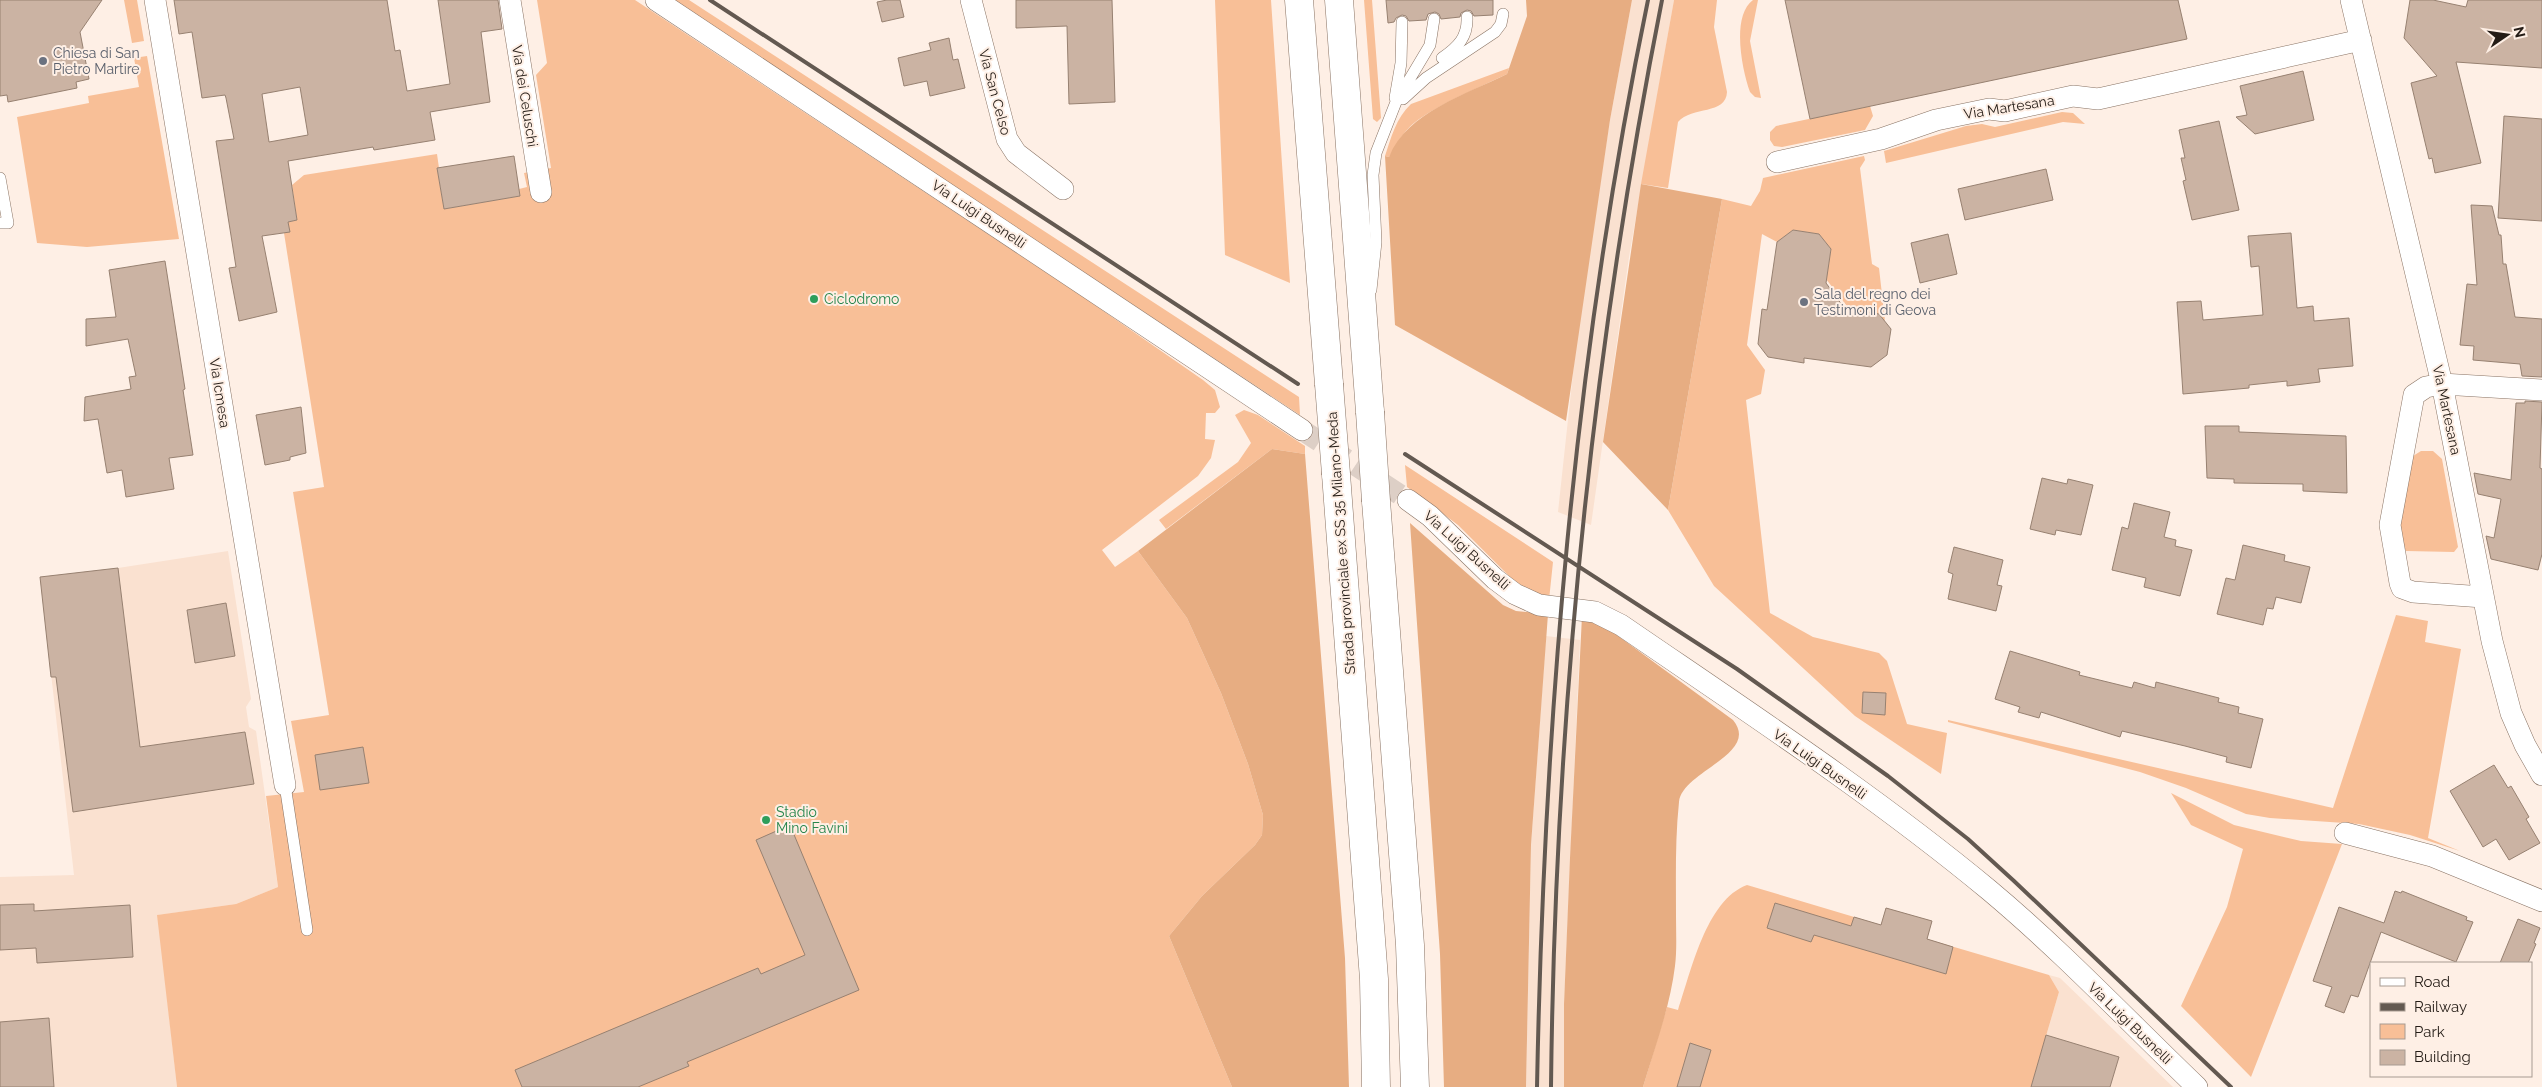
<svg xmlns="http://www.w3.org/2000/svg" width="2542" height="1087" font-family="Raleway,sans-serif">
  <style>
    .built { fill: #fae1d0 }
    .green { fill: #f8bf97 }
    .forest { fill: #e7ad82 }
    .building { fill: #cbb3a3; stroke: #978171; fill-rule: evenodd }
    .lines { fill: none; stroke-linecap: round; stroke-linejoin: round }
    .street-tunnel { stroke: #ddcfc6; stroke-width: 21; stroke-dasharray: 21 11; stroke-linecap: butt }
    .lane-casing { stroke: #897364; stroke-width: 12 }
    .street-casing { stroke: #897364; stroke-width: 22 }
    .highway-casing { stroke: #897364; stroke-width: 29 }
    .lane { stroke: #fff; stroke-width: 11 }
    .street { stroke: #fff; stroke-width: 21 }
    .highway { stroke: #fff; stroke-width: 28 }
    .rail { stroke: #635951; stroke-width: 4 }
    .highway-bridge-casing { stroke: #897364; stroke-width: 29; stroke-linecap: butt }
    .highway-bridge { stroke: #fff; stroke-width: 28 }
    .worship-dot { fill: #6b7280; stroke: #feefe5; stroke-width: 2 }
    .leisure-dot { fill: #2e9e5b; stroke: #feefe5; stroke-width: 2 }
    .labels { text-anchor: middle; stroke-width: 4; stroke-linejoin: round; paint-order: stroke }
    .worship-label { font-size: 14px; fill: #5b616d; stroke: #feefe5; text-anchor: start }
    .street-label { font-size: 14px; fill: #241c16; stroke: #feefe5 }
    .leisure-label { font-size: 14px; fill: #27864d; stroke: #feefe5; text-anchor: start }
  </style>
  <rect width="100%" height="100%" fill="#feefe5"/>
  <path class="built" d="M 1632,0 L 1674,0 L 1629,257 L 1591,525 L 1558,512 L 1578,327 L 1610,120 Z
    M 228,551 L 251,699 L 246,707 L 249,727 L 256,731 L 278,887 L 236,904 L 158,915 L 177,1087 L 0,1087 L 0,877 L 74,875 L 40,577 L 118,568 Z
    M 1546,636 L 1580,640 L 1564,1004 L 1564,1087 L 1526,1087 L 1531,845 Z
    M 2049,975 L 2060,978 L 2173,1087 L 2031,1087 L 2059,992 Z"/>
  <path class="green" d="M 124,0 L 137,0 L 144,41 L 132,43 Z
    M 537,0 L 635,0 L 1089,301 L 1203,380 L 1215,390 L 1220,407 L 1215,413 L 1206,413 L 1205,439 L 1215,440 L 1211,458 L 1198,476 L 1102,550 L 1115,567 L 1138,551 L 1187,618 L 1221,693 L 1248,764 L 1263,815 L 1262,835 L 1255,845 L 1202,896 L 1169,936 L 1232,1087 L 177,1087 L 157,915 L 236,904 L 278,887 L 266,796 L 304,792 L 291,721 L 329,715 L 293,492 L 324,487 L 284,233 L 288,222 L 297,220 L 292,185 L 304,175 L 437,154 L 439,168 L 437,168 L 444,209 L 520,196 L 519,189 L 527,187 L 524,173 L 551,168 L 536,75 L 547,63 Z
    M 672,0 L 689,0 L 1299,397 L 1300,415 Z
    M 1215,0 L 1271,0 L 1290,283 L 1225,255 Z
    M 1364,0 L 1372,0 L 1381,118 L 1377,122 L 1373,119 Z
    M 1674,0 L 1717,0 L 1714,27 L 1727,92 C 1726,115 1692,106 1678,122 L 1668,188 L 1641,184 Z
    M 1753,0 L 1758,0 L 1750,41 L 1761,98 L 1755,97 L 1750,92 C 1742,70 1731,16 1753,0 Z
    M 147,56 L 179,239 L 87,247 L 37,243 L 17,117 L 89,103 L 88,96 L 139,87 L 134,58 Z
    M 1509,68 L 1507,74 C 1481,87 1423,110 1406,131 C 1399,139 1394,149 1389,157 L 1385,156 C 1391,138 1396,118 1411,104 Z
    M 1870,106 L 1873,116 L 1865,130 L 1782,147 L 1774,146 L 1770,140 L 1770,132 L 1776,126 Z
    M 2062,112 L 2073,113 L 2085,124 L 2063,122 L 1886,163 L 1884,151 L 1966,126 L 1982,124 L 1995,127 Z
    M 1864,156 L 1865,160 L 1860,168 L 1872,264 L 1879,268 L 1885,321 L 1879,314 L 1850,310 L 1826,279 L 1831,249 L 1819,234 L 1793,230 L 1777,242 L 1762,234 L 1747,345 L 1765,370 L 1761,394 L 1746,400 L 1770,613 L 1813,637 L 1879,653 L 1887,661 L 1907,724 L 1947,733 L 1941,774 L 1855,716 L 1714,586 L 1668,510 L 1722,199 L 1751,206 L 1760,191 L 1763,178 Z
    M 1244,410 L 1258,415 L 1305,446 L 1305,454 L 1272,449 L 1166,529 L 1159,520 L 1238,462 L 1251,443 L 1235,415 Z
    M 2421,451 L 2433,451 L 2442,459 L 2458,547 L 2454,552 L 2406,551 L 2398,533 L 2413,456 Z
    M 1405,465 L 1553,562 L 1549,600 L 1515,582 L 1458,525 L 1407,487 Z
    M 2396,615 L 2428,621 L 2425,642 L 2461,649 L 2428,838 L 2460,851 L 2410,835 L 2359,824 L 2270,818 L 2246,814 L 2186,788 L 2140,772 L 1948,722 L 1948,720 L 2333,808 Z
    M 2171,793 L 2234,825 L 2301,841 L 2342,844 L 2251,1077 L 2181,1006 L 2227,907 L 2243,849 L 2191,825 Z
    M 1747,885 L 1881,925 L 1886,908 L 1932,921 L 1927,939 L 2049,975 L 2059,992 L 2031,1087 L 1643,1087 L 1667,1007 L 1678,1010 C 1691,972 1706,900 1747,885 Z"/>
  <path class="forest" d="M 1526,0 L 1632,0 L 1610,120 L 1566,421 L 1395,325 L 1385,156 L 1389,157 C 1407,112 1467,94 1507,74 L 1527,16 Z
    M 1641,184 L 1722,199 L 1668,510 L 1603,442 Z
    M 1272,449 L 1305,454 L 1345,958 L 1349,1087 L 1232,1087 L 1169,936 L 1202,896 L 1255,845 L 1262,835 L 1263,815 L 1248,764 L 1221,693 L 1187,618 L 1138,551 Z
    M 1410,523 L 1503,605 L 1516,611 L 1548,614 L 1531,845 L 1526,1087 L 1444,1087 L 1440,954 Z
    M 1582,616 L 1610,630 L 1733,720 C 1761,754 1682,771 1679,802 C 1675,840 1676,878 1676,916 C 1676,933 1677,950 1675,966 C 1670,1007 1655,1047 1643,1087 L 1564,1087 L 1564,1004 L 1570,858 Z"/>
  <path class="building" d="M 0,0 L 102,0 L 80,32 L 89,79 L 76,82 L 77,88 L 8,102 L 7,95 L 0,96 Z
    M 174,0 L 387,0 L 395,51 L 400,50 L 407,91 L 450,84 L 438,0 L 498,0 L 502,29 L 481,32 L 490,102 L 430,112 L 435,140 L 374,150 L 373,147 L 288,161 L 297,220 L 288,222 L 290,232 L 262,236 L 277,312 L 239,321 L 229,268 L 236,267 L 216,141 L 234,139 L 226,98 L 225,95 L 202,98 L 192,32 L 179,34 ZM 300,87 L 308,135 L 269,142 L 262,94 Z
    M 887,0 L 900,0 L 904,17 L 882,22 L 877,2 Z
    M 1016,0 L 1112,0 L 1115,102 L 1069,104 L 1067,26 L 1016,28 Z
    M 1386,0 L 1493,0 L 1493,15 L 1474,16 L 1471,11 L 1467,10 L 1461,13 L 1460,17 L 1441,19 L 1439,14 L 1435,12 L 1428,14 L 1426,20 L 1409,21 L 1406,16 L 1402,15 L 1396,18 L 1394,22 L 1388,23 Z
    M 1785,0 L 2178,0 L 2187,39 L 1810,119 Z
    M 2410,0 L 2433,0 L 2466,7 L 2468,0 L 2542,0 L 2542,68 L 2456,62 L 2481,163 L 2435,173 L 2432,158 L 2429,159 L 2411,83 L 2437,76 L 2404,38 Z
    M 949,38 L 953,60 L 958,59 L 965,88 L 930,96 L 927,81 L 904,86 L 898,58 L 931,50 L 929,43 Z
    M 2303,71 L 2314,120 L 2255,134 L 2236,117 L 2247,115 L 2240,86 Z
    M 2504,116 L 2542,119 L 2542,221 L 2498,218 Z
    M 2219,121 L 2239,210 L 2192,220 L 2183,181 L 2186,180 L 2181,158 L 2185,158 L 2179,130 Z
    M 514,156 L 520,196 L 444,209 L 437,168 Z
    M 2046,169 L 2053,200 L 1965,220 L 1958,189 Z
    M 2471,205 L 2492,206 L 2499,235 L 2501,235 L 2503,264 L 2506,264 L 2515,317 L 2542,319 L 2542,377 L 2522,376 L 2520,364 L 2473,360 L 2474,346 L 2460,345 L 2467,284 L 2477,285 Z
    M 1793,230 L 1819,234 L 1831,249 L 1826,283 L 1845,309 L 1879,314 L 1891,329 L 1887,355 L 1871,367 L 1804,358 L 1804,363 L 1768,357 L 1758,344 L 1762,309 L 1767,310 L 1777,242 Z
    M 2291,233 L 2297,308 L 2313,306 L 2314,321 L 2349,318 L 2353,366 L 2318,369 L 2320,382 L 2287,386 L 2287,381 L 2249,385 L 2249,388 L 2183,394 L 2177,302 L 2201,301 L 2203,320 L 2263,315 L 2259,266 L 2251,267 L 2248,236 Z
    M 1948,234 L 1957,274 L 1920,283 L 1911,243 Z
    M 165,261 L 185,389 L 183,390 L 193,455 L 169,458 L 174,489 L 126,497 L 122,470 L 107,473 L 98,419 L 84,421 L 85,397 L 131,389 L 129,377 L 136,376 L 128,339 L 86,346 L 86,319 L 116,317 L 109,270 Z
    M 2525,401 L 2542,402 L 2540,468 L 2542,469 L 2542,554 L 2538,570 L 2491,559 L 2486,536 L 2494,538 L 2501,499 L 2478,494 L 2474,473 L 2511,480 L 2516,403 L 2525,403 Z
    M 301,407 L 306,453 L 290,457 L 290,460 L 265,465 L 256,415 Z
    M 2205,426 L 2239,426 L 2239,432 L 2346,436 L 2347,493 L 2303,491 L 2303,484 L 2234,483 L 2234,479 L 2207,478 Z
    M 2042,478 L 2067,484 L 2068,479 L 2093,485 L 2081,535 L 2056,530 L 2055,535 L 2030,529 Z
    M 2134,503 L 2170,512 L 2164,537 L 2176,540 L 2175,546 L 2192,550 L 2180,596 L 2144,587 L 2146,578 L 2112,570 L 2122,527 L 2128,529 Z
    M 2243,545 L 2285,555 L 2284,561 L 2310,567 L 2301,603 L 2276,597 L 2273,609 L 2267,608 L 2263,625 L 2217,614 L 2226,578 L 2235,580 Z
    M 1954,547 L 2003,560 L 1997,585 L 2002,586 L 1996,611 L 1948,599 L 1953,574 L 1948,572 Z
    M 118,568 L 140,747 L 245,732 L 254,784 L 73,812 L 56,677 L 51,677 L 40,577 Z
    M 226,603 L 235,656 L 195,663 L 187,610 Z
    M 2010,651 L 2080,672 L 2079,675 L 2132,688 L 2134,682 L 2155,688 L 2156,682 L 2219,698 L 2218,702 L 2239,707 L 2238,713 L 2263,719 L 2251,768 L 2226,762 L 2227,757 L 2185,746 L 2122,731 L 2120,737 L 2041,712 L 2039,718 L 2018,712 L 2020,707 L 1995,699 Z
    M 1863,692 L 1886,693 L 1885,715 L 1862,713 Z
    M 363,747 L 369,783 L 320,790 L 315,755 Z
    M 2494,765 L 2508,788 L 2511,786 L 2529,817 L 2526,819 L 2540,843 L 2509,860 L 2496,839 L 2483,847 L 2450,791 Z
    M 790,825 L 859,990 L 687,1062 L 689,1066 L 638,1087 L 522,1087 L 515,1070 L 758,968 L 761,974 L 805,955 L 756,840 Z
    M 2395,891 L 2401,893 L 2402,891 L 2467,917 L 2466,920 L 2473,922 L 2456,962 L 2381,932 L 2358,997 L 2351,995 L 2344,1013 L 2325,1006 L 2332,987 L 2313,981 L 2339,907 L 2384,923 Z
    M 1775,903 L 1851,926 L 1854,917 L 1881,925 L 1886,908 L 1932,921 L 1927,939 L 1953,947 L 1946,974 L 1814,935 L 1811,942 L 1767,928 Z
    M 34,904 L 34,911 L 130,905 L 133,957 L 37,963 L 36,948 L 0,950 L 0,905 Z
    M 2518,919 L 2540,928 L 2534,943 L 2536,944 L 2528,963 L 2500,963 Z
    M 49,1018 L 54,1087 L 0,1087 L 0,1022 Z
    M 2046,1035 L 2119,1057 L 2110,1087 L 2031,1087 Z
    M 1690,1043 L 1711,1050 L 1700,1087 L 1677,1087 Z"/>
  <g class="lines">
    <path class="street-tunnel" d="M 1302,430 L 1408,500"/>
    <defs>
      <path id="lane" d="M 1442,58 C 1458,47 1468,37 1467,17
        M 1395,98 L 1401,63 L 1402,22
        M 1403,99 L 1426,78 L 1495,32 L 1501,24 L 1503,14
        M 0,178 L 8,223 L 0,223
        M 1371,290 L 1376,242 L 1373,175 L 1376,153 L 1396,102 L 1430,45 L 1434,19
        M 285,785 L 307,930"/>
      <path id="street" d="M 155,0 L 285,785
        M 510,0 L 541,192
        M 656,0 L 1302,430
        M 971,0 L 1007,139 L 1016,153 L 1063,189
        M 2351,0 L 2442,384 L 2492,641 L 2511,713 L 2525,745 L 2542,775
        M 1777,162 L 1881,139 L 1936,120 L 1989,109 L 2005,111 L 2073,96 L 2098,99 L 2361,40
        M 1408,500 L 1430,516 L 1495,579 L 1515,594 L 1539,605 L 1595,612 L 1621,625 C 1745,710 1873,794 1989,890 C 2062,951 2128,1021 2197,1087
        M 2483,597 L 2413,592 L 2402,588 L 2400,583 L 2390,525 L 2414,395 L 2426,387 L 2442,384 L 2542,390
        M 2345,833 L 2432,856 L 2542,901"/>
      <path id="highway" d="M 1299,0 L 1329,384
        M 1339,0 L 1370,412
        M 1336,474 L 1374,979 L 1376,1087
        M 1376,501 L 1410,945 L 1415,1087"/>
    </defs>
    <use href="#lane" class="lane-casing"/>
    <use href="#street" class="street-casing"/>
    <use href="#highway" class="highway-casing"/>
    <use href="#lane" class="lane"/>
    <use href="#street" class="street"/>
    <use href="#highway" class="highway"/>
    <path class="rail" d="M 710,0 L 1298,384
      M 1405,454 L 1737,669 L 1888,776 L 1968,839 L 2014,881 L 2231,1087
      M 1537,1087 C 1544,722 1574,358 1648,0
      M 1551,1087 C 1555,721 1591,359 1662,0"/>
    <defs>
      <path id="highway-bridge" d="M 1329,384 L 1336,474
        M 1370,412 L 1376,501"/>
    </defs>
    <use href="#highway-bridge" class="highway-bridge-casing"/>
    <use href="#highway-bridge" class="highway-bridge"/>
  </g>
  <g class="worship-dot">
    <circle cx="43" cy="61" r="5"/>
    <circle cx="1804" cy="302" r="5"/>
  </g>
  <g class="leisure-dot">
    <circle cx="814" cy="299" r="5"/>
    <circle cx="766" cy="820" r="5"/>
  </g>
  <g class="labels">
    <g class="worship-label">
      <text x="53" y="58">Chiesa di San<tspan x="53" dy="16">Pietro Martire</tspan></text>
      <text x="1814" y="299">Sala del regno dei<tspan x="1814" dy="16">Testimoni di Geova</tspan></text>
    </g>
    <g class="street-label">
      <text transform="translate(995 92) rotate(75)" y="5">Via San Celso</text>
      <text transform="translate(525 96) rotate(81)" y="5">Via dei Celuschi</text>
      <text transform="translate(2009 107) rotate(-9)" y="5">Via Martesana</text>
      <text transform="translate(979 214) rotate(34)" y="5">Via Luigi Busnelli</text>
      <text transform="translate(220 393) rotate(81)" y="5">Via Icmesa</text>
      <text transform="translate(2447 410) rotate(78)" y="5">Via Martesana</text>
      <text transform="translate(1341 543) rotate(-94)" y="5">Strada provinciale ex SS 35 Milano-Meda</text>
      <text transform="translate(1467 550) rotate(42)" y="5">Via Luigi Busnelli</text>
      <text transform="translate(1820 764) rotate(35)" y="5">Via Luigi Busnelli</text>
      <text transform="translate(2130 1023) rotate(44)" y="5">Via Luigi Busnelli</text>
    </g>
    <g class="leisure-label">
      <text x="824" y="304">Ciclodromo</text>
      <text x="776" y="817">Stadio<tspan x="776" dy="16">Mino Favini</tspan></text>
    </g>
  </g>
  <rect x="2370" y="962" width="162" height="115" fill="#feefe5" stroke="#a79b92"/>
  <rect x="2380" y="978" width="25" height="8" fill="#ffffff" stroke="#a79b92"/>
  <text x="2414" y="987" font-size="15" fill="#241c16">Road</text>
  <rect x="2380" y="1003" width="25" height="8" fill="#635951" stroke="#a79b92"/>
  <text x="2414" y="1012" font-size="15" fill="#241c16">Railway</text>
  <rect x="2380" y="1024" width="25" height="15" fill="#f8bf97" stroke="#a79b92"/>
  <text x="2414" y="1037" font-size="15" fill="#241c16">Park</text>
  <rect x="2380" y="1050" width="25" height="15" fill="#cbb3a3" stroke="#a79b92"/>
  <text x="2414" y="1062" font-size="15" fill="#241c16">Building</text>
  <g transform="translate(2507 35) rotate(77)" stroke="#feefe5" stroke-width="4" paint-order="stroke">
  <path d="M0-4L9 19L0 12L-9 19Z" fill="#241c16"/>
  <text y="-8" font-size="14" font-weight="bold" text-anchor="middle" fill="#241c16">N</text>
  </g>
</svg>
